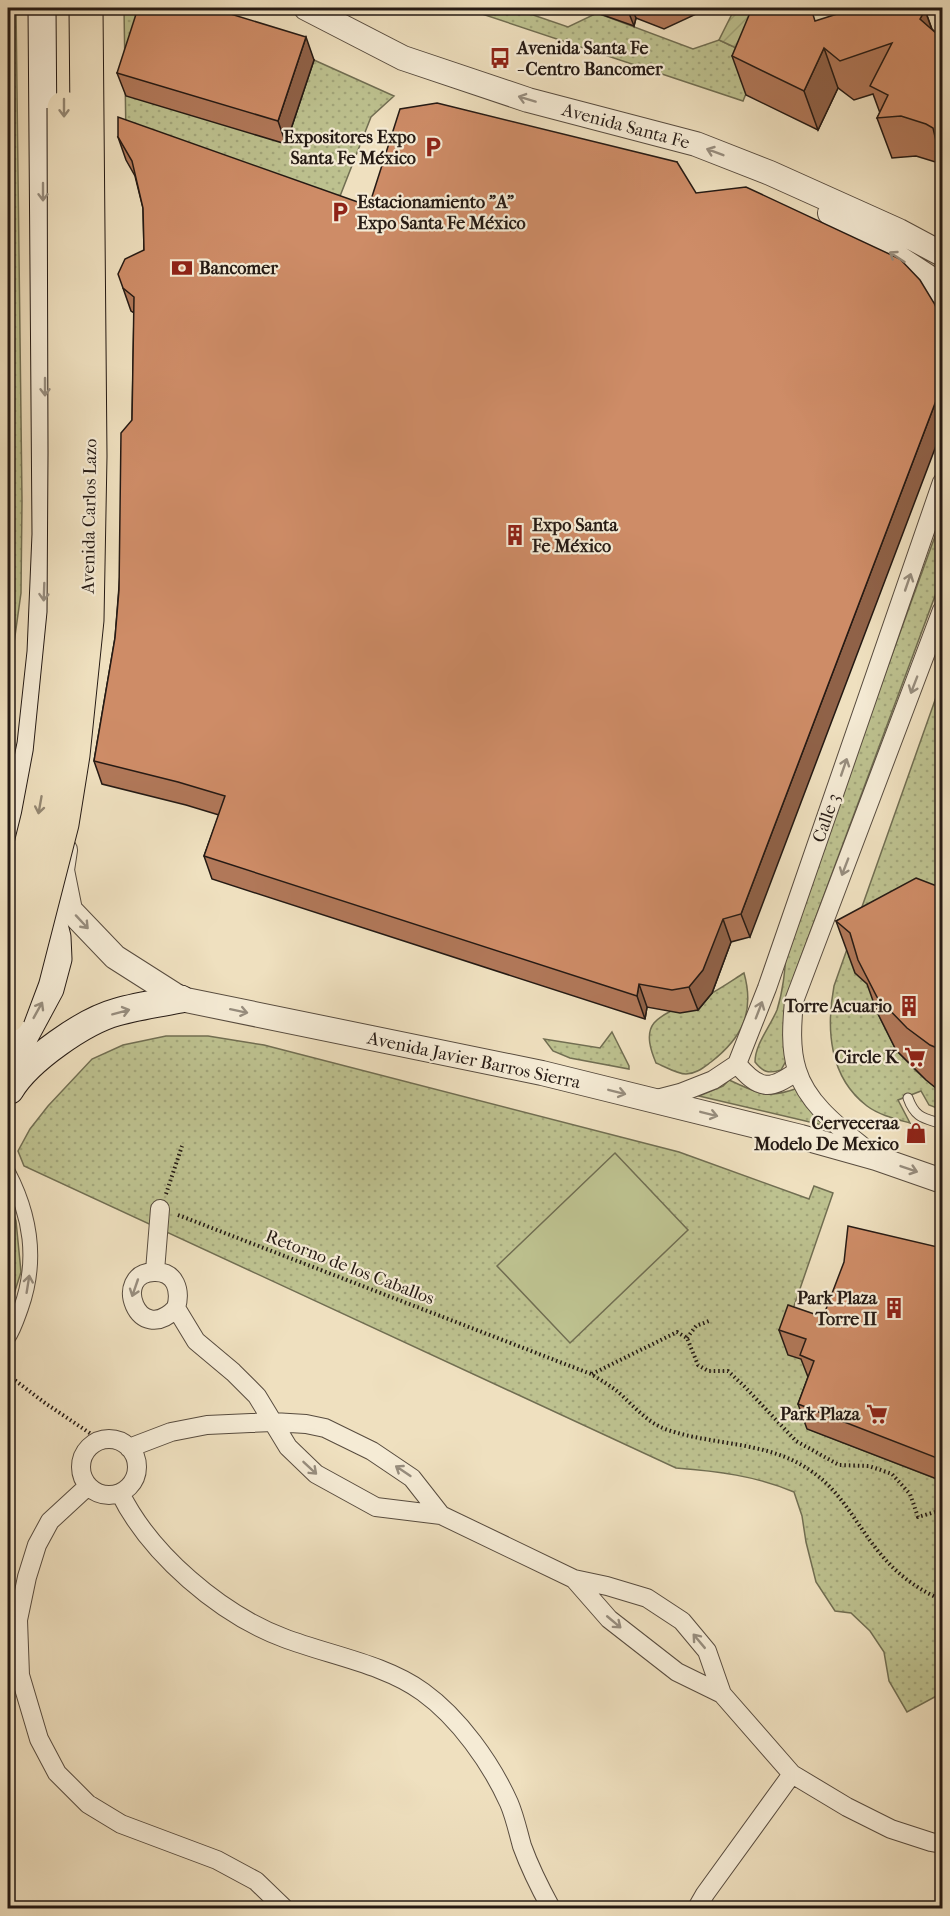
<svg xmlns="http://www.w3.org/2000/svg" width="950" height="1916" font-family="'IM FELL French Canon',serif">
  <style>
    .grass { fill: url(#grass-dots); stroke: #716e52; stroke-width: 1.5 }
    .garden { fill: url(#garden-furrows); stroke: #716e52; stroke-width: 1.5 }
    .pitch { fill: #bdc18f; stroke: #716e52; stroke-width: 1.5 }
    .lines { fill: none; stroke-linecap: round; stroke-linejoin: round }
    .service-casing { stroke: #584c3f; stroke-width: 11 }
    .pedestrian-casing { stroke: #584c3f; stroke-width: 16 }
    .minor-casing { stroke: #584c3f; stroke-width: 20 }
    .tertiary-casing { stroke: #584c3f; stroke-width: 26 }
    .secondary-casing { stroke: #251a14; stroke-width: 29 }
    .path { stroke: #251a14; stroke-width: 4; stroke-dasharray: 1.5 3; stroke-linecap: butt }
    .service { stroke: #f5ebd5; stroke-width: 9 }
    .pedestrian { stroke: #f5ebd5; stroke-width: 14 }
    .minor { stroke: #f5ebd5; stroke-width: 18 }
    .tertiary { stroke: #f5ebd5; stroke-width: 24 }
    .secondary { stroke: #f5ebd5; stroke-width: 27 }
    .motorway-bridge-casing { stroke: #251a14; stroke-width: 35; stroke-linecap: butt }
    .motorway-bridge { stroke: #efe0bf; stroke-width: 33 }
    .wall { fill: #b17859; stroke: #251a14; stroke-width: 1.5 }
    .shaded-wall { fill: #906248; stroke: #251a14; stroke-width: 1.5 }
    .building { fill: #ce8c67; stroke: #251a14; stroke-width: 1.5 }
    .oneway { stroke: #978d7e }
    .oneway2 { stroke: #948772 }
    .labels { text-anchor: middle; stroke-width: 4.5; stroke-linejoin: round; paint-order: stroke }
    .poi-label { font-size: 18px; font-weight: bold; fill: #251a14; stroke: #f5ebd5; text-anchor: end }
    .street-label { font-size: 18px; fill: #251a14; stroke: #f5ebd5 }
  </style>
  <defs>
    <pattern id="grass-dots" width="8" height="8" patternUnits="userSpaceOnUse" patternTransform="scale(1.5)"><rect width="8" height="8" fill="#bdc18f"/><path d="M2 2h.1M6 6h.1" fill="none" stroke="#a2a57a" stroke-width="1.8" stroke-linecap="round"/></pattern>
    <pattern id="garden-furrows" width="10" height="10" patternUnits="userSpaceOnUse" patternTransform="scale(1.5)"><rect width="10" height="10" fill="#bdc18f"/><path d="M-1 1l2-2M0 10L10 0M9 11l2-2" fill="none" stroke="#a2a57a"/></pattern>
  </defs>
  <rect width="100%" height="100%" fill="#efe0bf"/>
  <filter id="stains"><feTurbulence type="fractalNoise" baseFrequency=".00333" numOctaves="4"/><feColorMatrix values="0 0 0 0 .2 0 0 0 0 .09 0 0 0 0 .02 0 0 0 .5 -.17"/></filter>
  <radialGradient id="worn" r=".72"><stop offset=".6" stop-color="#630" stop-opacity="0"/><stop offset="1" stop-color="#630" stop-opacity=".3"/></radialGradient>
  <path class="grass" d="M 8,8 L 16,8 L 22,501 L 21,593 L 8,686 Z
    M 124,8 L 217,8 L 314,60 L 394,96 L 371,117 L 333,214 L 126,139 Z
    M 464,8 L 513,8 L 568,27 L 597,13 L 693,49 L 719,40 L 760,59 L 743,101 Z
    M 942,517 L 942,577 L 794,976 L 787,1059 L 781,1070 C 768,1074 763,1072 755,1062 C 755,1044 770,1027 777,1010 C 784,988 785,967 787,944 Z
    M 940,686 L 942,687 L 942,933 L 869,986 L 877,1012 L 896,1050 L 916,1071 L 942,1093 L 942,1110 L 929,1105 L 921,1091 L 898,1100 L 910,1123 C 896,1119 879,1115 867,1106 C 829,1077 826,1029 834,986 Z
    M 744,973 C 755,1012 742,1038 711,1062 C 704,1067 696,1074 686,1074 C 677,1074 664,1066 656,1063 C 651,1051 645,1034 654,1023 C 665,1010 697,1001 712,993 C 723,987 733,980 744,973 Z
    M 612,1032 L 629,1066 L 629,1069 L 570,1058 L 553,1051 L 544,1039 L 600,1048 Z
    M 166,1036 L 208,1036 L 264,1045 L 679,1152 L 809,1199 L 814,1186 L 833,1193 L 793,1309 L 815,1364 L 808,1429 L 942,1481 L 942,1693 L 907,1712 L 889,1681 L 884,1652 L 870,1631 L 851,1613 L 835,1611 L 816,1582 L 806,1542 L 802,1516 L 794,1492 C 757,1476 716,1471 676,1468 L 24,1166 L 18,1151 L 30,1129 L 48,1106 L 92,1059 L 123,1045 Z
    M 729,1080 C 759,1093 765,1100 798,1088 L 831,1127 L 699,1096 L 723,1086 Z
    M 8,1198 L 16,1221 L 21,1272 L 8,1313 Z"/>
  <path class="garden" d="M 735,8 L 784,8 L 760,59 L 719,40 Z"/>
  <path class="pitch" d="M 615,1153 L 688,1230 L 570,1343 L 497,1266 Z"/>
  <g class="lines">
    <defs>
      <path id="service" d="M 908,1098 C 915,1118 924,1118 942,1124"/>
      <path id="pedestrian" d="M 8,1172 C 31,1216 38,1260 21,1308 C 17,1319 14,1329 8,1338"/>
      <path id="minor" d="M 737,1064 C 759,1090 770,1091 797,1071
        M 653,1100 L 680,1093 L 713,1080 L 737,1064 L 767,988 L 942,482
        M 874,1156 C 846,1132 808,1107 797,1070 C 790,1048 792,1023 794,1001 L 942,610
        M 155,1271 L 160,1209
        M 176,1308 C 138,1348 111,1273 154,1272 C 176,1271 181,1291 176,1308 L 196,1341 L 233,1372 L 257,1396 L 288,1447 L 316,1474 L 376,1507 L 441,1515 L 574,1579 L 607,1586 L 647,1598 L 682,1621 L 707,1651 L 722,1694
        M81 1467a28 28 0 1 1 56 0a28 28 0 1 1-56 0Z
        M 129,1448 L 171,1432 L 207,1425 L 273,1422 L 306,1424 L 325,1428 L 372,1451 L 412,1478 L 441,1515
        M 88,1486 L 50,1521 L 37,1545 L 27,1577 L 18,1620 L 20,1675 L 39,1739 L 57,1773 L 88,1804 L 121,1824 L 217,1860 L 256,1881 L 284,1908
        M 120,1493 C 150,1554 220,1614 284,1638 C 328,1655 385,1664 423,1692 C 459,1718 491,1763 509,1803 C 515,1817 518,1832 522,1846 C 530,1868 540,1888 551,1908
        M 574,1579 L 609,1619 L 677,1672 L 722,1694 L 792,1774 L 847,1807 L 891,1829 L 931,1842 L 942,1844
        M 697,1908 L 705,1894 L 792,1774"/>
      <path id="tertiary" d="M 306,8 L 403,58 L 528,100 L 696,144 L 770,173 L 899,231 L 942,254
        M 830,213 L 928,277 L 942,293
        M 65,850 L 62,870 L 70,910 L 115,957 L 181,999 L 542,1073 L 801,1137 L 876,1158 L 942,1181"/>
      <path id="secondary" d="M 8,855 L 31,744 L 41,652 L 46,534 L 42,8
        M 14,1083 L 15,1054 L 50,989 L 58,959 L 57,937 L 50,909 L 45,900 L 36,890
        M 10,1090 C 28,1060 84,1021 117,1012 C 138,1006 160,1003 181,999"/>
    </defs>
    <use href="#service" class="service-casing"/>
    <use href="#pedestrian" class="pedestrian-casing"/>
    <use href="#minor" class="minor-casing"/>
    <use href="#tertiary" class="tertiary-casing"/>
    <use href="#secondary" class="secondary-casing"/>
    <path class="path" d="M 166,1194 L 182,1146
      M 178,1215 L 591,1374 C 600,1380 610,1385 618,1392 C 634,1406 647,1423 668,1430 C 715,1446 769,1441 811,1471 C 844,1493 858,1529 884,1558 C 899,1576 921,1591 942,1600
      M 687,1338 L 696,1326 L 709,1321
      M 592,1374 L 677,1332 L 687,1338 L 698,1365 L 708,1371 L 728,1371 L 744,1386 L 796,1441 L 839,1465 L 869,1466 L 892,1474 L 910,1494 L 918,1517 L 942,1510
      M 8,1375 L 45,1403 L 100,1440"/>
    <use href="#service" class="service"/>
    <use href="#pedestrian" class="pedestrian"/>
    <use href="#minor" class="minor"/>
    <use href="#tertiary" class="tertiary"/>
    <use href="#secondary" class="secondary"/>
    <defs>
      <path id="motorway-bridge" d="M 8,938 L 38,817 L 50,753 L 64,613 L 65,453 L 64,108
        M 8,1016 L 23,976 L 62,824 L 73,755 L 87,620 L 90,456 L 86,8"/>
    </defs>
    <use href="#motorway-bridge" class="motorway-bridge-casing"/>
    <use href="#motorway-bridge" class="motorway-bridge"/>
  </g>
  <path class="wall" d="M 595,8 L 706,8 L 705,10 L 664,29 L 636,18 L 634,26 L 597,13 Z
    M 925,10 L 932,29 L 942,38 L 942,164 L 916,156 L 892,158 L 877,118 L 880,113 L 873,94 L 854,100 L 838,88 L 818,130 L 746,95 L 732,56 L 816,21 Z
    M 314,60 L 286,144 L 126,96 L 117,73 Z
    M 118,137 L 369,206 L 677,162 L 750,937 L 731,942 L 712,993 L 698,1010 L 680,1013 L 647,1007 L 645,1019 L 212,879 L 204,856 L 219,815 L 186,805 L 102,784 L 94,761 L 115,638 L 132,420 L 134,313 L 131,311 L 123,288 L 144,250 L 143,208 L 135,176 L 126,160 Z
    M 942,888 L 942,1093 L 926,1080 L 896,1050 L 877,1012 L 867,984 L 855,973 L 836,921 Z
    M 942,1248 L 942,1481 L 807,1429 L 798,1404 L 808,1377 L 801,1359 L 788,1355 L 779,1330 L 823,1317 Z"/>
  <path class="shaded-wall" d="M 627,8 L 632,8 L 636,18 L 634,26 Z
    M 925,10 L 939,50 L 920,19 Z
    M 306,37 L 314,60 L 286,144 L 278,121 Z
    M 824,48 L 838,88 L 818,130 L 804,91 Z
    M 942,385 L 942,430 L 750,937 L 741,914 Z
    M 723,919 L 731,942 L 712,993 L 698,1010 L 689,987 Z
    M 639,984 L 647,1007 L 645,1019 L 637,996 Z"/>
  <path class="building" d="M 138,8 L 211,8 L 306,37 L 278,121 L 117,73 Z
    M 752,8 L 811,8 L 815,21 L 856,8 L 919,8 L 925,10 L 920,19 L 937,34 L 942,38 L 942,149 L 941,148 L 936,141 L 933,128 L 926,124 L 901,116 L 877,118 L 888,95 L 870,86 L 892,43 L 840,61 L 824,48 L 804,91 L 732,56 Z
    M 437,103 L 677,162 L 696,193 L 746,187 L 900,259 L 920,280 L 934,303 L 942,320 L 942,385 L 741,914 L 723,919 L 703,970 L 689,987 L 672,990 L 639,984 L 637,996 L 204,856 L 225,796 L 178,782 L 94,761 L 115,638 L 119,590 L 121,433 L 132,420 L 134,297 L 123,288 L 118,274 L 125,259 L 144,250 L 143,208 L 132,161 L 118,137 L 118,117 L 369,206 L 400,109 Z
    M 916,878 L 942,888 L 942,1050 L 930,1045 L 907,1028 L 877,997 L 858,960 L 850,933 L 836,921 Z
    M 848,1226 L 942,1248 L 942,1460 L 798,1404 L 814,1361 L 800,1355 L 806,1339 L 779,1330 L 788,1305 L 823,1317 L 844,1262 Z"/>
  <defs><path id="oneway-shaft" d="M-6 0H5M1.5-3L5.5 0L1.5 3" fill="none" stroke-width="1.6" stroke-linecap="round" stroke-linejoin="round" transform="scale(1.5)"/></defs>
  <g class="oneway">
    <use href="#oneway-shaft" transform="translate(527 99) rotate(-163)"/>
    <use href="#oneway-shaft" transform="translate(715 152) rotate(-159)"/>
    <use href="#oneway-shaft" transform="translate(43 192) rotate(90)"/>
    <use href="#oneway-shaft" transform="translate(897 257) rotate(-147)"/>
    <use href="#oneway-shaft" transform="translate(45 387) rotate(90)"/>
    <use href="#oneway-shaft" transform="translate(908 582) rotate(-71)"/>
    <use href="#oneway-shaft" transform="translate(44 592) rotate(92)"/>
    <use href="#oneway-shaft" transform="translate(914 685) rotate(111)"/>
    <use href="#oneway-shaft" transform="translate(844 767) rotate(-71)"/>
    <use href="#oneway-shaft" transform="translate(845 867) rotate(111)"/>
    <use href="#oneway-shaft" transform="translate(82 922) rotate(47)"/>
    <use href="#oneway-shaft" transform="translate(38 1010) rotate(-61)"/>
    <use href="#oneway-shaft" transform="translate(759 1010) rotate(-69)"/>
    <use href="#oneway-shaft" transform="translate(239 1011) rotate(12)"/>
    <use href="#oneway-shaft" transform="translate(121 1012) rotate(-15)"/>
    <use href="#oneway-shaft" transform="translate(617 1092) rotate(14)"/>
    <use href="#oneway-shaft" transform="translate(709 1114) rotate(14)"/>
    <use href="#oneway-shaft" transform="translate(909 1169) rotate(19)"/>
    <use href="#oneway-shaft" transform="translate(28 1284) rotate(-81)"/>
    <use href="#oneway-shaft" transform="translate(135 1288) rotate(109)"/>
    <use href="#oneway-shaft" transform="translate(310 1468) rotate(43)"/>
    <use href="#oneway-shaft" transform="translate(403 1471) rotate(-146)"/>
    <use href="#oneway-shaft" transform="translate(614 1622) rotate(40)"/>
    <use href="#oneway-shaft" transform="translate(699 1641) rotate(-130)"/>
  </g>
  <g class="oneway2">
    <use href="#oneway-shaft" transform="translate(64 108) rotate(90)"/>
    <use href="#oneway-shaft" transform="translate(40 805) rotate(100)"/>
  </g>
  <defs>
    <symbol id="bus-bare" viewBox="-9 -9 18 18"><path d="M-5-6H5V4H4V6H2V4H-2V6H-4V4H-5ZM-3.5-4V0h7V-4ZM-3.5 1.2v1.5H-2V1.2ZM2 1.2v1.5H3.5V1.2Z" fill="#8f2418" stroke="#f5ebd5" stroke-width="2.5" paint-order="stroke"/></symbol>
    <symbol id="parking-bare" viewBox="-9 -9 18 18"><path d="M-3.5-5.5H1a3.5 3.5 0 0 1 0 7H-1V5.5H-3.5ZM-1-3.4V-.6H.8a1.4 1.4 0 0 0 0-2.8Z" fill="#8f2418" stroke="#f5ebd5" stroke-width="2.5" paint-order="stroke"/></symbol>
    <symbol id="bank-bare" viewBox="-9 -9 18 18"><path d="M-6-4H6V4H-6ZM0-2.3a2.3 2.3 0 1 0 0 4.6a2.3 2.3 0 1 0 0-4.6Z" fill="#8f2418" stroke="#f5ebd5" stroke-width="2.5" paint-order="stroke"/></symbol>
    <symbol id="building-bare" viewBox="-9 -9 18 18"><path d="M-4-6H4V6H1V3H-1V6H-4ZM-2.5-4.3h1.7v1.8h-1.7ZM.8-4.3h1.7v1.8H.8ZM-2.5-1h1.7V.8h-1.7ZM.8-1h1.7V.8H.8Z" fill="#8f2418" stroke="#f5ebd5" stroke-width="2.5" paint-order="stroke"/></symbol>
    <symbol id="supermarket-bare" viewBox="-9 -9 18 18"><path d="M-6-5.5h2.5l.6 2H6L4.5 2H-2.5L-4.4-4H-6ZM-1.5 3.2a1.3 1.3 0 1 0 .1 0ZM3 3.2a1.3 1.3 0 1 0 .1 0Z" fill="#8f2418" stroke="#f5ebd5" stroke-width="2.5" paint-order="stroke"/></symbol>
    <symbol id="shop-bare" viewBox="-9 -9 18 18"><path d="M-5-2.5h2.3a2.7 3.5 0 0 1 5.4 0H5L5.5 6h-11ZM-1.5-2.5h3a1.5 2.3 0 0 0-3 0Z" fill="#8f2418" stroke="#f5ebd5" stroke-width="2.5" paint-order="stroke"/></symbol>
  </defs>
  <g fill-rule="evenodd">
    <use href="#bus-bare" x="485" y="43" width="30" height="30"/>
    <use href="#parking-bare" x="418" y="132" width="30" height="30"/>
    <use href="#parking-bare" x="325" y="197" width="30" height="30"/>
    <use href="#bank-bare" x="167" y="253" width="30" height="30"/>
    <use href="#building-bare" x="500" y="520" width="30" height="30"/>
    <use href="#building-bare" x="894" y="991" width="30" height="30"/>
    <use href="#supermarket-bare" x="900" y="1042" width="30" height="30"/>
    <use href="#shop-bare" x="901" y="1118" width="30" height="30"/>
    <use href="#building-bare" x="879" y="1293" width="30" height="30"/>
    <use href="#supermarket-bare" x="862" y="1399" width="30" height="30"/>
  </g>
  <g class="labels">
    <g class="poi-label">
      <text x="517" y="54" text-anchor="start">Avenida Santa Fe<tspan x="517" dy="21">- Centro Bancomer</tspan></text>
      <text x="416" y="143">Expositores Expo<tspan x="416" dy="21">Santa Fe México</tspan></text>
      <text x="357" y="208" text-anchor="start">Estacionamiento "A"<tspan x="357" dy="21">Expo Santa Fe México</tspan></text>
      <text x="199" y="274" text-anchor="start">Bancomer</text>
      <text x="532" y="531" text-anchor="start">Expo Santa<tspan x="532" dy="21">Fe México</tspan></text>
      <text x="892" y="1012">Torre Acuario</text>
      <text x="898" y="1063">Circle K</text>
      <text x="899" y="1129">Cerveceraa<tspan x="899" dy="21">Modelo De Mexico</tspan></text>
      <text x="877" y="1304">Park Plaza<tspan x="877" dy="21">Torre II</tspan></text>
      <text x="860" y="1420">Park Plaza</text>
    </g>
    <g class="street-label">
      <text transform="translate(626 126) rotate(15)" y="6">Avenida Santa Fe</text>
      <text transform="translate(89 516) rotate(-89)" y="6">Avenida Carlos Lazo</text>
      <text transform="translate(826 818) rotate(-71)" y="6">Calle 3</text>
      <text transform="translate(474 1060) rotate(12)" y="6">Avenida Javier Barros Sierra</text>
      <text transform="translate(350 1267) rotate(21)" y="6">Retorno de los Caballos</text>
    </g>
  </g>
  <rect width="950" height="1916" fill="none" stroke="#efe0bf" stroke-width="30"/>
  <rect x="9" y="9" width="932" height="1898" fill="none" stroke="#251a14" stroke-width="3"/>
  <rect x="15" y="15" width="920" height="1886" fill="none" stroke="#251a14" stroke-width="1.5"/>
  <rect width="100%" height="100%" filter="url(#stains)"/>
  <rect width="100%" height="100%" fill="url(#worn)"/>
</svg>
